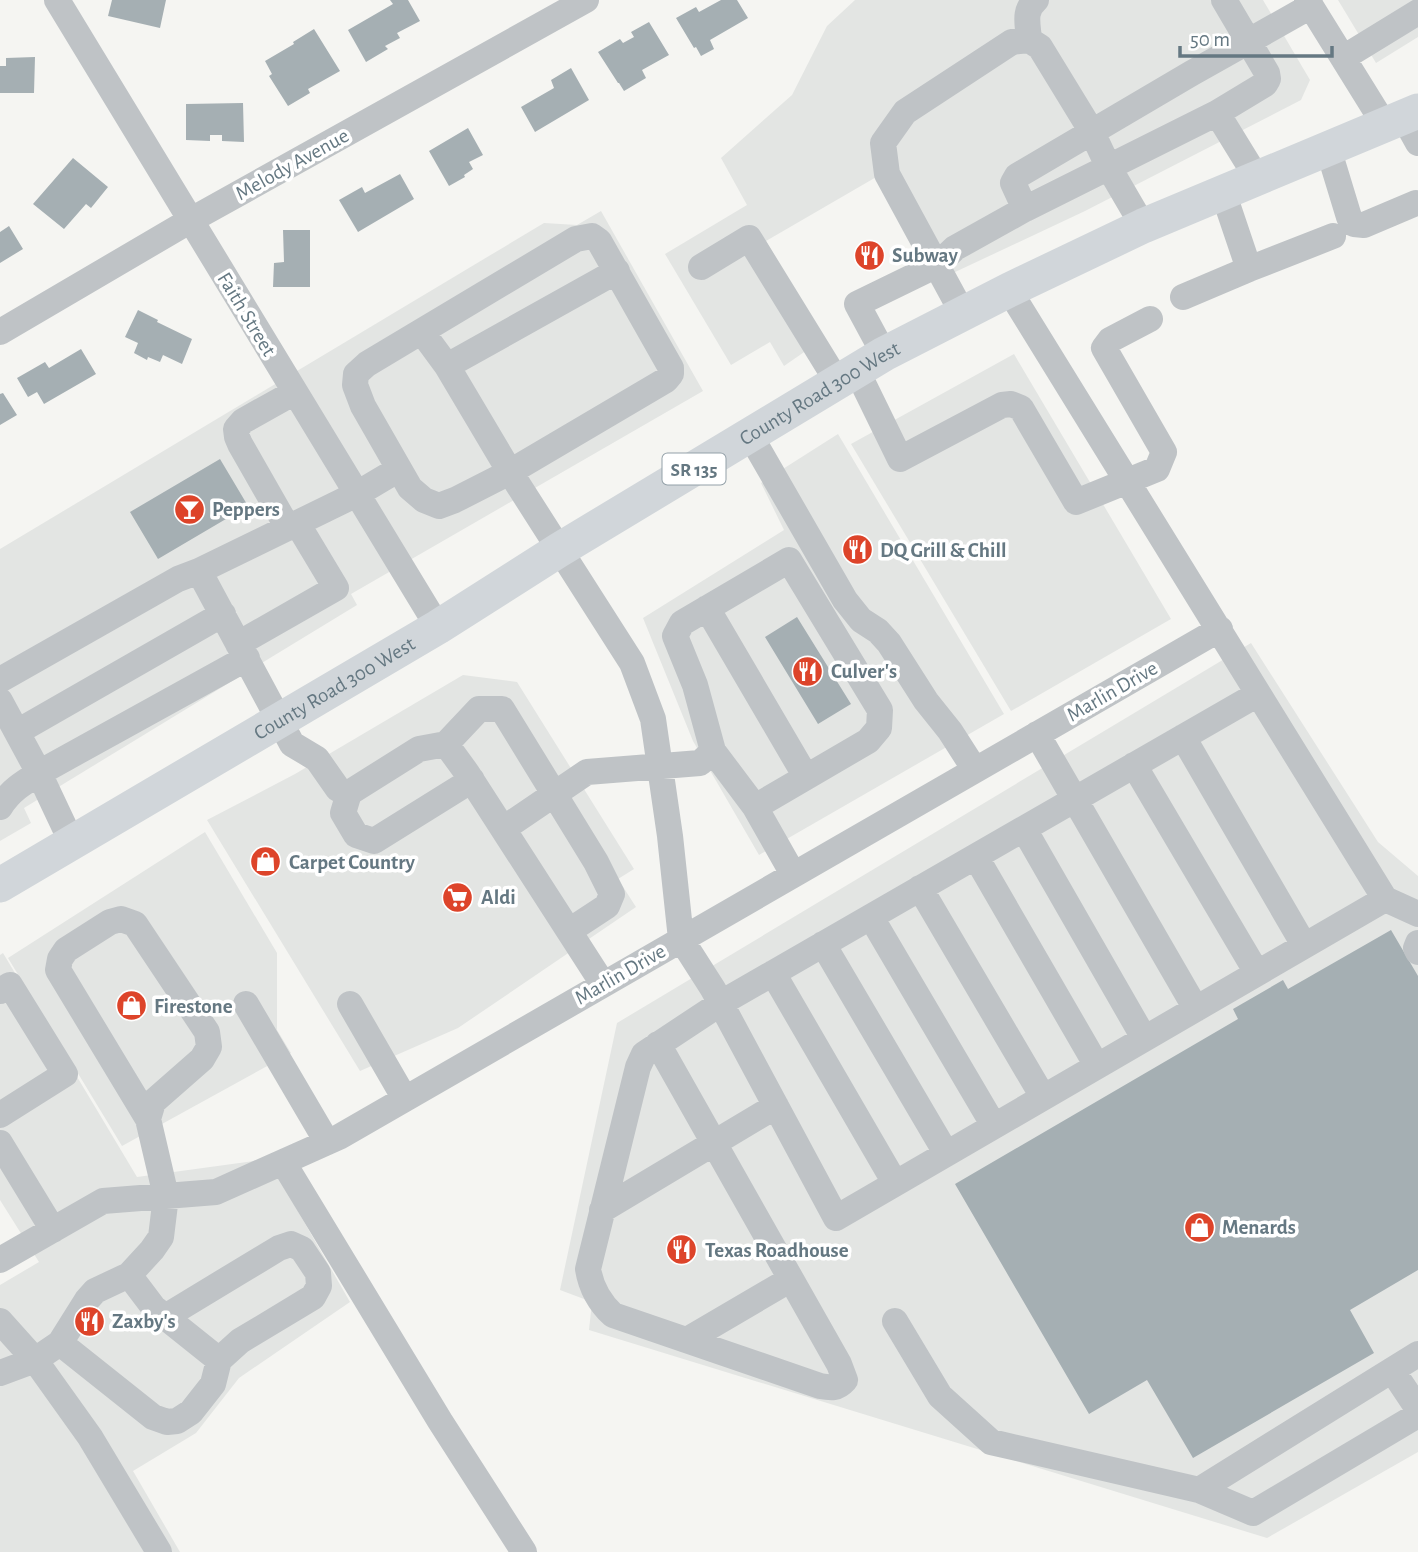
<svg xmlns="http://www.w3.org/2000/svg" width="1418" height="1552" font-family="'Alegreya Sans',sans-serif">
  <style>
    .built { fill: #e3e5e3 }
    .building { fill: #a5afb3 }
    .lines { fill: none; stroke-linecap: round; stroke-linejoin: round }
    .minor { stroke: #bfc3c6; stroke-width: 26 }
    .major { stroke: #d1d6da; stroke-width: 35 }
    .labels { text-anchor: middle; stroke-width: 7; stroke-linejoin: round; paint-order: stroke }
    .shield { fill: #fff; stroke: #93a0a8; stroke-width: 2 }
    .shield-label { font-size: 19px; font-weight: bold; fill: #657882 }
    .street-label { font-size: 21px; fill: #657882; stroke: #fff }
    .poi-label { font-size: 21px; font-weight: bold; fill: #657882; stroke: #fff; text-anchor: start }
  </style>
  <rect width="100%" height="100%" fill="#f5f5f2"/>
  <path class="built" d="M 855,0 L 1263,0 L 1310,80 L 1301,100 L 1085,211 L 936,281 L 878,176 L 766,241 L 823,339 L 784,366 L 770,342 L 731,365 L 665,254 L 747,205 L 721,158 L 792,95 L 827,26 Z
    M 1338,0 L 1418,0 L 1418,37 L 1376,63 Z
    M 601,211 L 703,391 L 351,594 L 357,605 L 24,808 L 31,823 L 0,841 L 0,549 L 544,223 L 577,225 Z
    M 1014,354 L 1171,619 L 1011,711 L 851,444 Z
    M 838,434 L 1004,714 L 759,855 L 693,741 L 643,618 L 784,530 L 761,483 Z
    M 1251,643 L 1378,842 L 1418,876 L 1418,1452 L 1267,1538 L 589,1330 L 592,1302 L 560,1290 L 617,1023 Z
    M 463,675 L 517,682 L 634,869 L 618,879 L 636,907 L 458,1028 L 360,1071 L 207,820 L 295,774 Z
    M 205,832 L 277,953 L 277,1030 L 291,1053 L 122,1146 L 8,958 Z
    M 3,953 L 137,1177 L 268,1159 L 350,1302 L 239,1378 L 196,1433 L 133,1471 L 180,1552 L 0,1552 L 0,1285 L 39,1262 L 0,1200 L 0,955 Z"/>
  <path class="building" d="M 112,0 L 166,0 L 160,28 L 108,16 Z
    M 390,0 L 408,0 L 420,21 L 397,33 L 400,38 L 385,46 L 388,49 L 366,62 L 348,30 L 393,4 Z
    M 721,0 L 737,0 L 748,18 L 710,40 L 714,49 L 701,56 L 696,47 L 694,48 L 676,18 L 696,7 L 699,12 Z
    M 649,22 L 669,55 L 642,70 L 646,78 L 624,91 L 619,83 L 618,83 L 598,52 L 620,39 L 623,43 L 634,37 L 631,32 Z
    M 314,29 L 340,71 L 308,89 L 310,93 L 288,106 L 269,76 L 272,74 L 265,61 L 294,44 L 293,42 Z
    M 35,57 L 34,93 L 0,93 L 0,66 L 6,66 L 6,58 Z
    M 571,68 L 589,100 L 535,132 L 521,107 L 554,88 L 551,80 Z
    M 243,103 L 244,142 L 222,141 L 222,135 L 210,135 L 210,141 L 186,140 L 186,104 Z
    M 468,128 L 483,155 L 469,162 L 473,169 L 464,175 L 465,177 L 449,186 L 429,151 Z
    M 73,158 L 108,187 L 91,208 L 86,204 L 64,229 L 33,204 Z
    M 400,174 L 414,199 L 358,232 L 339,200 L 362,187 L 365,193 Z
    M 9,226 L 23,249 L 0,263 L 0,232 Z
    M 283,230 L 310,230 L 310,287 L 273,287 L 274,263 L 284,262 Z
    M 138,310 L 158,320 L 157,322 L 192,339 L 182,364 L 163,355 L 160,362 L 148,357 L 147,360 L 134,353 L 138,343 L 125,337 Z
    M 81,349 L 96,374 L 44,404 L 37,392 L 28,397 L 17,378 L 45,362 L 49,368 Z
    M 3,393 L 17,415 L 0,425 L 0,394 Z
    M 220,459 L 248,506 L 158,559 L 130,512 Z
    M 797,617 L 851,704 L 818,724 L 765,637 Z
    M 1391,930 L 1418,976 L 1418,1270 L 1350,1310 L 1374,1353 L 1193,1458 L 1147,1380 L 1089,1414 L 955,1184 L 1238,1019 L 1233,1009 L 1283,980 L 1288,989 Z"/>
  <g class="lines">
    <path class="minor" d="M 57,0 L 438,627
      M 1307,0 L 1384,124
      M 1029,40 C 1028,24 1023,11 1036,0
      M 1343,58 L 1418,12
      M 1217,113 L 1257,178
      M 1403,116 L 1418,143
      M 1328,148 L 1349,217 L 1354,224 L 1364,225 L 1416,203
      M 1223,192 L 1249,269 L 1333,236
      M 1025,209 L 1013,183 L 1017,176 L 1192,73 L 1311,6
      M 592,236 L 599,241 L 671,368 L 671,374 L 666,380 L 510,472 L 455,500 L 439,506 L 424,500 L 410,488 L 363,406 L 355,385 L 356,374 L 367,364 L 576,239 Z
      M 701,267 L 749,238 L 837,381
      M 1183,297 L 1249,269
      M 963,314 L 887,174 L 883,143 L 905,112 L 1012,42 L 1029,40 L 1040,47 L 1092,132 L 1108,166 L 1143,226
      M 0,332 L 191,220 L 586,0
      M 422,332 L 447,366 L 510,472 L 632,663 L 653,719 L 670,836 L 681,939 L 713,989 L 836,1218 L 1385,899 L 1009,290
      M 884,354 L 857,304 L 937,265 L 955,248 L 1025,209 L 1217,113 L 1265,84 L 1268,79 L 1267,73 L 1224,0
      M 447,366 L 617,271
      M 856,369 L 900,459 L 1002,405 L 1011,404 L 1021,408 L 1076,502 L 1157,469 L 1164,452 L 1104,348 L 1110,340 L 1150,319
      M 750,435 L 845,600 L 861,620 L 878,631 L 889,643 L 926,701 L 950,731 L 975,770
      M 399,469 L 357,494 L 199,571 L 292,744 L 317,759 L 338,789 L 349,793 L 419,749 L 446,744 L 467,773 L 603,984
      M 288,528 L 240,444 L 237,437 L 236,429 L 243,421 L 295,392
      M 707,608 L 806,777
      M 238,644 L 336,588 L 297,523
      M 0,680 L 178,579 L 199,571
      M 0,701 L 39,773 L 247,658
      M 17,732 L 223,614
      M 1037,734 L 1196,1009
      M 1183,737 L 1304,945
      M 446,744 L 479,709 L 502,709 L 596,862 L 612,894 L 607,906 L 569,931
      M 713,751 L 755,807 L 793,874
      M 1134,765 L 1257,973
      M 349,793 L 343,813 L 356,835 L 374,841 L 472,780
      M 0,807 C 10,791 23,783 39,773 L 72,843
      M 503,829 L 587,772 L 700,763 L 713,751 L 695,685 L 675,636 L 682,623 L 789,560 L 880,710 L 879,728 L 868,741 L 755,807
      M 1024,829 L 1144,1038
      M 976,857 L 1097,1066
      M 920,888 L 1043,1097
      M 1385,899 L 1418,914
      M 871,917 L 994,1126
      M 1418,943 L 1416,948 L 1418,952
      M 823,944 L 946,1153
      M 773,973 L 895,1183
      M 0,991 L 10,985 L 65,1074 L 0,1115
      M 246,1004 L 327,1142
      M 350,1004 L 405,1099
      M 658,1044 L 839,1364 L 845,1380 C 837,1389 831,1388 820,1386 L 613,1315 C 600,1303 591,1287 588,1269 L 638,1067 L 644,1054 L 721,1003 L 1258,694
      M 0,1143 L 53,1230
      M 283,1162 L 440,1421 L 524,1552
      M 602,1210 L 776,1106
      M 0,1260 L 103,1201 L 216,1192 L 339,1137 L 1220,629
      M 129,1275 L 154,1308 L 219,1360 L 240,1341 L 313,1297 L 319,1286 L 318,1273 L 302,1249 L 291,1244 L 279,1248 L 165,1317
      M 0,1321 L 35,1360 L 90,1437 L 159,1552
      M 895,1321 L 940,1396 L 991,1442 L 1199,1490 L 1418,1354
      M 687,1340 L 791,1279
      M 60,1343 L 153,1417 L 167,1422 L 177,1421 L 191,1412 L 213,1384 L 219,1360
      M 1392,1370 L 1418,1409
      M 0,1373 L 35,1360 L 60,1343 L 87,1300 L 95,1291 L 129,1275 L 152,1250 L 161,1237 L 166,1196 L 148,1119 L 153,1102 L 202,1059 L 209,1047 L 207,1032 L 135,924 L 121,919 L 110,922 L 66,950 L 60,959 L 58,970 L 148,1119
      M 1199,1490 L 1253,1513 L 1418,1415"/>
    <path class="major" id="s1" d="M 0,885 L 438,627 L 559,550 L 884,354 L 1009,290 L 1143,226 L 1418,111"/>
  </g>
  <defs>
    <symbol id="restaurant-disc" viewBox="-11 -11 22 22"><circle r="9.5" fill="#dd442a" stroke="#fff"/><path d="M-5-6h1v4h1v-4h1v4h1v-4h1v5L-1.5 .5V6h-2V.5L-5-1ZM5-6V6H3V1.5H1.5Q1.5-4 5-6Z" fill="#fff"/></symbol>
    <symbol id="bar-disc" viewBox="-11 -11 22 22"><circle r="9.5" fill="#dd442a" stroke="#fff"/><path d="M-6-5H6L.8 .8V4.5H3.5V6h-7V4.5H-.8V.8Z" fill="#fff"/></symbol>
    <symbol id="shop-disc" viewBox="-11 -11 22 22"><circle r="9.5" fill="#dd442a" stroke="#fff"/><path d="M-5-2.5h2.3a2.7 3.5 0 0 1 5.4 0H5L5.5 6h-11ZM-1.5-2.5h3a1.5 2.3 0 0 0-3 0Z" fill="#fff"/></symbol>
    <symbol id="supermarket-disc" viewBox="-11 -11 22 22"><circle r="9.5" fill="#dd442a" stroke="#fff"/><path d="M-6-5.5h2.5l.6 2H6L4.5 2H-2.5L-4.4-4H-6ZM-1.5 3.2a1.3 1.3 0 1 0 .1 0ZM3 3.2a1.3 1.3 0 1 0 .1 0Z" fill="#fff"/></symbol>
  </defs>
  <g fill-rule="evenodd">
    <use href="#restaurant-disc" x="852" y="238" width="35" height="35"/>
    <use href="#bar-disc" x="172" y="492" width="35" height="35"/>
    <use href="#restaurant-disc" x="840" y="532" width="35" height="35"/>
    <use href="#restaurant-disc" x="790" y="654" width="35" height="35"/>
    <use href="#shop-disc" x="248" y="844" width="35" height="35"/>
    <use href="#supermarket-disc" x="440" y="880" width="35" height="35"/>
    <use href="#shop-disc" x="114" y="988" width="35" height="35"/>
    <use href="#shop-disc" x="1182" y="1210" width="35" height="35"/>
    <use href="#restaurant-disc" x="664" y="1232" width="35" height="35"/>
    <use href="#restaurant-disc" x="72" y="1304" width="35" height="35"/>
  </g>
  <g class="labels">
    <rect class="shield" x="662.5" y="453.5" width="63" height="31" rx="5"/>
    <g class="shield-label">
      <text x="694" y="476">SR 135</text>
    </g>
    <g class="street-label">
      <text transform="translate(292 164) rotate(-29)" y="7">Melody Avenue</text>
      <text transform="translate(247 314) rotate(59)" y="7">Faith Street</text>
      <text dy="7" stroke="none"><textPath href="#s1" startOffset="956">County Road 300 West</textPath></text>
      <text dy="7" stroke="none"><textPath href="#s1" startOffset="388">County Road 300 West</textPath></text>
      <text transform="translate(1112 691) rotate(-30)" y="7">Marlin Drive</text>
      <text transform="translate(620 974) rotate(-30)" y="7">Marlin Drive</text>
    </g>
    <g class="poi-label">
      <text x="892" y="262">Subway</text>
      <text x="212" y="516">Peppers</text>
      <text x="880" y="557">DQ Grill &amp; Chill</text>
      <text x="831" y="678">Culver's</text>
      <text x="289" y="869">Carpet Country</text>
      <text x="481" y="904">Aldi</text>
      <text x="154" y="1013">Firestone</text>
      <text x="1222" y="1234">Menards</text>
      <text x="705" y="1257">Texas Roadhouse</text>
      <text x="112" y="1328">Zaxby's</text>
    </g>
  </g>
  <path d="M1180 46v10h152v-10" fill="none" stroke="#657882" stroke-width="3.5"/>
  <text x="1190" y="46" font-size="21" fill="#657882" stroke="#ffffff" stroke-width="5" paint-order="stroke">50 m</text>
</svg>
